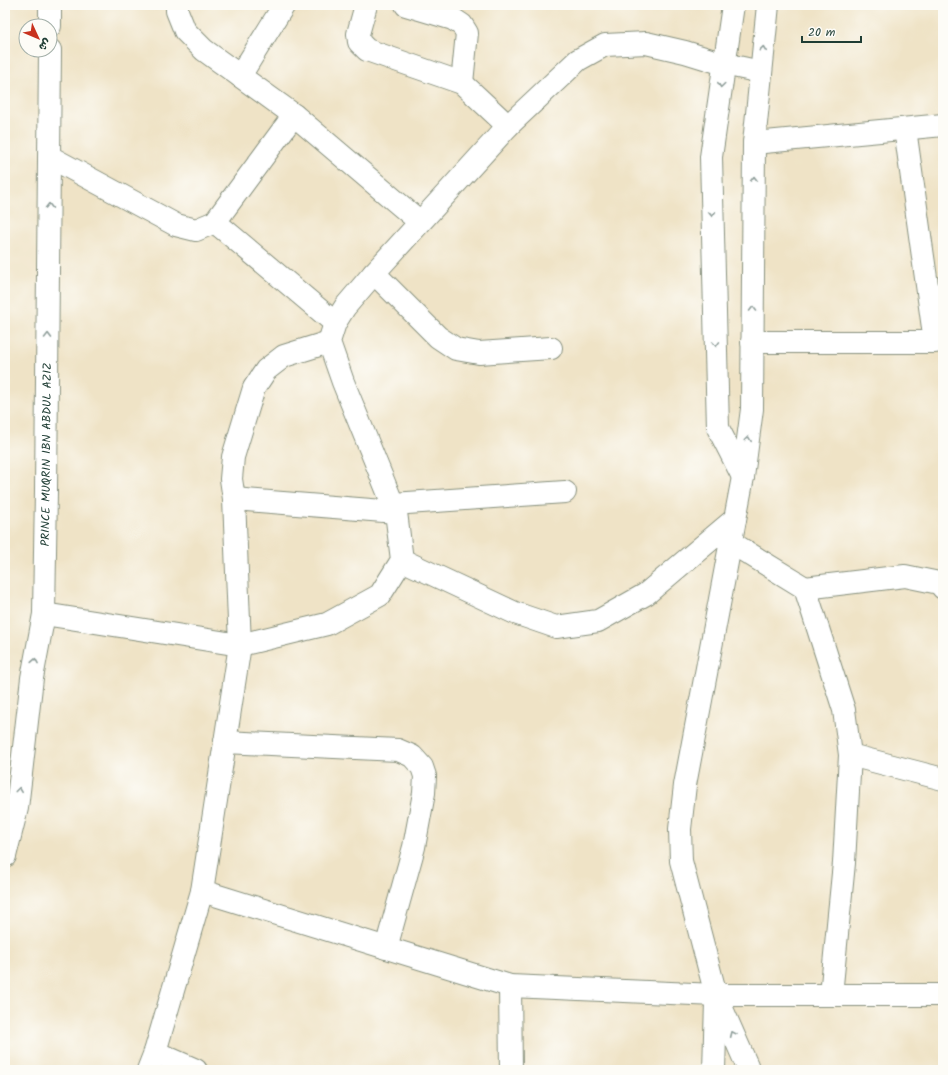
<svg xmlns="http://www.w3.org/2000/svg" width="948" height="1075" font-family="Kalam,'Playpen Sans Arabic',sans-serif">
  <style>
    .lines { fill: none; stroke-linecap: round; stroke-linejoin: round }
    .minor-casing { stroke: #87907d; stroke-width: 24 }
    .minor { stroke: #fff; stroke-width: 22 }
    .oneway { stroke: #8f9e9a }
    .labels { text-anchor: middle; stroke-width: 4; stroke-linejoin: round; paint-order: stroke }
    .street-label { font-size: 12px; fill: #1f3d34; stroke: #fdfcf7 }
  </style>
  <rect width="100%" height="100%" fill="#fdfcf7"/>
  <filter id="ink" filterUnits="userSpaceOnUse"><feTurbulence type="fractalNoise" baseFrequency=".025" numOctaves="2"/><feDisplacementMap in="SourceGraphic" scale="8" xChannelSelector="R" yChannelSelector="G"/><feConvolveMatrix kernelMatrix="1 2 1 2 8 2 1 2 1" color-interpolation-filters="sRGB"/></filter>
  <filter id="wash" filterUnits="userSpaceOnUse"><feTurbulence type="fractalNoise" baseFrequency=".012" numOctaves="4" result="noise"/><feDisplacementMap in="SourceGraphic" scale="16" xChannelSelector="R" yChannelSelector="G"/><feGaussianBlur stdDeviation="0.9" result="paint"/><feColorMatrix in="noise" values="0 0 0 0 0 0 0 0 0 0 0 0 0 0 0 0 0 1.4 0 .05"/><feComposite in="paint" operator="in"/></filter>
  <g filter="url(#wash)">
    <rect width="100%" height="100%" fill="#efe3c6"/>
  </g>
  <g filter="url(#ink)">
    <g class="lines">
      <defs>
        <g id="minor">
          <path d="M 50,5 L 50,26"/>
          <path d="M 177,5 L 177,11 L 185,31 L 204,50 L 294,115 L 420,222"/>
          <path d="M 366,5 L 358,34 L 359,42 L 367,50 L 462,83 L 508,126"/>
          <path d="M 406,5 L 453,19 L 462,25 L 467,33 L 462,83"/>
          <path d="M 733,5 L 711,157 L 718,428 L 743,477"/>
          <path d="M 240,76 L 284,5"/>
          <path d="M 754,143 L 943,125"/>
          <path d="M 50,157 L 176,225 L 196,230 L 215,222 L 294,115"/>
          <path d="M 215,222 L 335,323"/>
          <path d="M 374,273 L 438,337 L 456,349 L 479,353 L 551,348"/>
          <path d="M 752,342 L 935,342 L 905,129"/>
          <path d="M 234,499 L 231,479 L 233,457 L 254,388 L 266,370 L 284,356 L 329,342"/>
          <path d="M 393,504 L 565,492"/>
          <path d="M 730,542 L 805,588 L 844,710 L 850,755 L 844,863 L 831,995"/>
          <path d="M 402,560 L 515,613 L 556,627 L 598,621 L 646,594 L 735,519"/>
          <path d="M 805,588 L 905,576 L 939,583 L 943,588"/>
          <path d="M 44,614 L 240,645 L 327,624 L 380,595 L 402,560 L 396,512 L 343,382 L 329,342 L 335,323 L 345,307 L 374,273 L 508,126 L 578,60 L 605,45 L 646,43 L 685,52 L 724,64 L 761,72"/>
          <path d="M 225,742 L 398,750 L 412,756 L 422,767 L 425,776 L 424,793 L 414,847 L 386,948"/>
          <path d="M 850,755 L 943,779"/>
          <path id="s1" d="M 5,856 L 17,808 L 32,678 L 44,614 L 46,491 L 50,50"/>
          <path d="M 202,891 L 510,986 L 716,995 L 943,995"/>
          <path d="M 510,986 L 511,1070"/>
          <path d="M 155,1052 L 196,1070"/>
          <path d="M 148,1070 L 155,1052 L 202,891 L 240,645 L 234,499 L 396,512"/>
          <path d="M 714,1070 L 716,1002"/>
          <path d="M 749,1070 L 716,995 L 681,861 L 680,829 L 685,785 L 743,477 L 752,409 L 754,143 L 768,5"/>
        </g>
      </defs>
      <use href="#minor" class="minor-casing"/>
      <use href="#minor" class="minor"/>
    </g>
    <defs><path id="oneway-chevron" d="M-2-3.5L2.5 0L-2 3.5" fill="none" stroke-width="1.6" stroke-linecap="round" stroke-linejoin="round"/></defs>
    <g class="oneway">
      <use href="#oneway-chevron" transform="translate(763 49) rotate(-84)"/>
      <use href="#oneway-chevron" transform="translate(721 85) rotate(98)"/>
      <use href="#oneway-chevron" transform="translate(754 179) rotate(-90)"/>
      <use href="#oneway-chevron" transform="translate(49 206) rotate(-89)"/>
      <use href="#oneway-chevron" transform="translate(712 214) rotate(88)"/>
      <use href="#oneway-chevron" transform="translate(753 309) rotate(-90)"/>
      <use href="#oneway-chevron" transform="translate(48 336) rotate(-89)"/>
      <use href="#oneway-chevron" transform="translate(716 344) rotate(88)"/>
      <use href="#oneway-chevron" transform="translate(748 439) rotate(-82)"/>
      <use href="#oneway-chevron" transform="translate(35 661) rotate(-80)"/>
      <use href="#oneway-chevron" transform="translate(19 790) rotate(-83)"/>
      <use href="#oneway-chevron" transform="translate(733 1034) rotate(-114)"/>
    </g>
  </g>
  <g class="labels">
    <g class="street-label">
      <text dy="4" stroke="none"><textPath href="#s1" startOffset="405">PRINCE MUQRIN IBN ABDUL AZIZ</textPath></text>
    </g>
  </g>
  <rect width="948" height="1075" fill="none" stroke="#fdfcf7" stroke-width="20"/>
  <g transform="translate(38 38) rotate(134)"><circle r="19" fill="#fdfcf7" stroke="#a4b0a9"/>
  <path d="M0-3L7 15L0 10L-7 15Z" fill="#c8321e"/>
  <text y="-6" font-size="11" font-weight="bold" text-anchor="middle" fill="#1f3d34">ش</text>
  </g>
  <path d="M802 36v6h59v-6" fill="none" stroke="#1f3d34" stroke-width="2"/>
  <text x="808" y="36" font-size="12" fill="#1f3d34" stroke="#fdfcf7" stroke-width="3" paint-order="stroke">20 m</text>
</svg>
